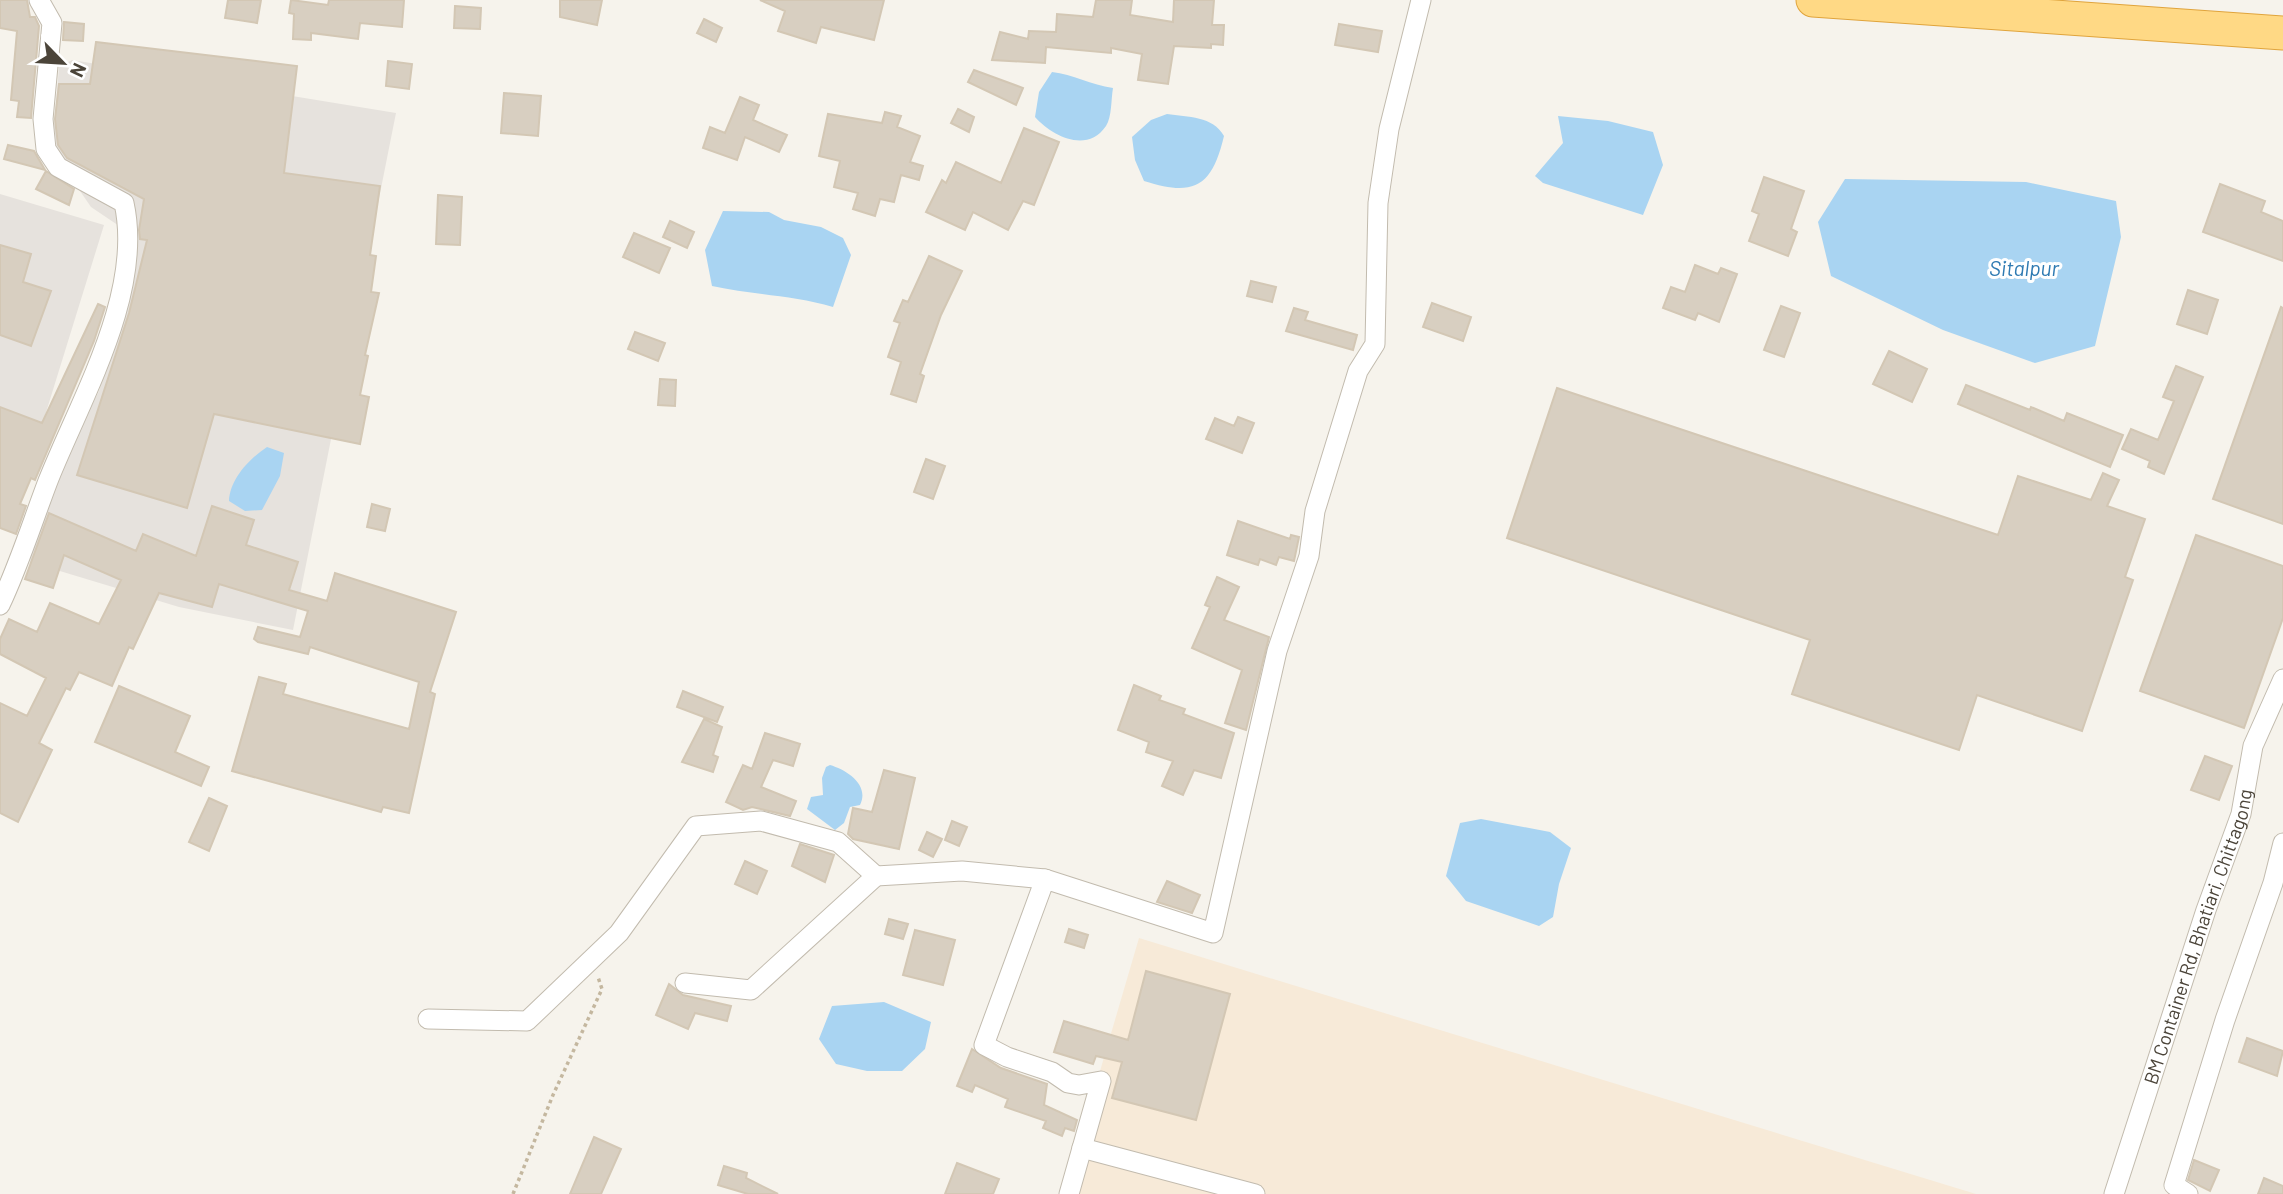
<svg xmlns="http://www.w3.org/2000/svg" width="2283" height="1194" font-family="Barlow,sans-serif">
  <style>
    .commercial { fill: #f7ead8 }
    .industrial { fill: #e6e2dd }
    .water { fill: #a9d4f2 }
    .building { fill: #d8cfc1; stroke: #d3c7b4; stroke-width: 2 }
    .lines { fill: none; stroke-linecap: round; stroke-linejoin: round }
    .minor-casing { stroke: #c2bbae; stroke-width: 21 }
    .trunk-casing { stroke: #e0a43c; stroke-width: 35 }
    .path { stroke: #c4b79f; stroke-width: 3.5; stroke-dasharray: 3.5 3.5; stroke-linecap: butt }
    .minor { stroke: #fff; stroke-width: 19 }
    .trunk { stroke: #ffd985; stroke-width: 33 }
    .labels { text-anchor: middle; stroke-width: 6; stroke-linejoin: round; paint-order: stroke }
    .street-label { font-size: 19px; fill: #4b4439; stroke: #fff }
    .water-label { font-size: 21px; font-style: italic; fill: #2e7ab2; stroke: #fff }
  </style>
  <rect width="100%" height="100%" fill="#f6f3ec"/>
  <path class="commercial" d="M 1139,938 L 1976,1194 L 1064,1194 Z"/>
  <path class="industrial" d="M 72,60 L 396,113 L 293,630 L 179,607 L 30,562 L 34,533 L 49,491 L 99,391 L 130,281 L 134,236 L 91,207 L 58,159 L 54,127 L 59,67 Z
    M 0,194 L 104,225 L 9,532 L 0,527 Z"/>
  <path class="water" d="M 1052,72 C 1073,74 1091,85 1113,88 C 1111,99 1112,117 1106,126 C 1087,154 1052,136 1035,117 L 1039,92 Z
    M 1167,114 C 1188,117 1213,116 1224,136 C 1212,187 1194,197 1144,181 L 1135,160 L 1132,137 L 1151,120 Z
    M 1558,116 L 1608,121 L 1653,132 L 1663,165 L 1643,215 L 1543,183 L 1535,176 L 1563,143 Z
    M 1845,179 L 2026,182 L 2116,201 L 2121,237 L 2095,346 L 2035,363 L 1943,330 L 1831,276 L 1818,222 Z
    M 723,211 L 769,212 L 784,220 L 821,227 L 843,238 L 851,255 L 833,307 C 793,295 752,295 712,286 L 705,250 Z
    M 267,447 L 284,453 L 280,476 L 262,510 L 245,511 L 229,501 C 230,479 249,459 267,447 Z
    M 830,765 C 847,770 870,785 860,805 L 850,807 L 844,823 L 835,830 L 807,809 L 811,797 L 823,795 L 822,778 L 826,767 Z
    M 1481,819 L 1550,832 L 1571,848 L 1559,884 L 1553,917 L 1539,926 L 1466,901 L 1446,876 L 1460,823 Z
    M 884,1002 L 931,1022 L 925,1049 L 902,1071 L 867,1071 L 836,1064 L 819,1039 L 832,1006 Z"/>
  <path class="building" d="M 0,0 L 27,0 L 30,17 L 35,17 L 39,26 L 31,118 L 17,117 L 19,101 L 11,100 L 17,31 L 0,28 Z
    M 228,0 L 261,0 L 257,23 L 225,18 Z
    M 291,0 L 328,5 L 329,0 L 404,0 L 402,27 L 360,23 L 358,39 L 311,33 L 311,40 L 293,39 L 294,14 L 289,13 Z
    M 560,0 L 602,0 L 597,25 L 560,17 Z
    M 760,0 L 884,0 L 874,40 L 821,27 L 816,43 L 778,31 L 785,11 Z
    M 1096,0 L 1132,0 L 1130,15 L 1173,22 L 1174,0 L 1214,0 L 1212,25 L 1224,25 L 1223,45 L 1211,44 L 1211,48 L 1174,46 L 1168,84 L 1138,80 L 1142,54 L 1111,48 L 1111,53 L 1046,47 L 1045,63 L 992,60 L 1000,32 L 1028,39 L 1029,31 L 1056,32 L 1057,14 L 1093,17 Z
    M 455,6 L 481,8 L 480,29 L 454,28 Z
    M 704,19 L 722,28 L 716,42 L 697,33 Z
    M 64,22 L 84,24 L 83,41 L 63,40 Z
    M 1339,24 L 1382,31 L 1378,52 L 1335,45 Z
    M 96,42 L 297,66 L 284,173 L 380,186 L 370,255 L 376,256 L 371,292 L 379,293 L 365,355 L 368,356 L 360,395 L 369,397 L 360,444 L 214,414 L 187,508 L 77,475 L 129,313 L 147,240 L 140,239 L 139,230 L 144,199 L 67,158 L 58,145 L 55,119 L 59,84 L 90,84 Z
    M 388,61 L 412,64 L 409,89 L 386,86 Z
    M 974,70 L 1023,88 L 1016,105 L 968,82 Z
    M 504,93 L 541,96 L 538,136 L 501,133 Z
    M 740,97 L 759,105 L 753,120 L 787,135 L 779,152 L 745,137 L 737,160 L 703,148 L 710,127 L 725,133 Z
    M 958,109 L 974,117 L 969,132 L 951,123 Z
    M 885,112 L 901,116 L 897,127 L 920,136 L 910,162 L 923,166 L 919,180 L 901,175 L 894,202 L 880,199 L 875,216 L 853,209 L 858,193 L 834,187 L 840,161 L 819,156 L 828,114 L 882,123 Z
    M 1024,128 L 1059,142 L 1034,205 L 1023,201 L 1008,230 L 973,212 L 965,230 L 926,212 L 942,180 L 946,183 L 956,162 L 1001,183 Z
    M 8,145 L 34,151 L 45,170 L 4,159 Z
    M 46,171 L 74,189 L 69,205 L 36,189 Z
    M 1764,177 L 1804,191 L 1791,229 L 1797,232 L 1788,256 L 1749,241 L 1759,214 L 1752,211 Z
    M 2220,184 L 2265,201 L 2261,212 L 2283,221 L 2283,261 L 2203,232 Z
    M 438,195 L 462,197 L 460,245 L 436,244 Z
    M 670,221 L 694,232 L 687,248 L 663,237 Z
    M 634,233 L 670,248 L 659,273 L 623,257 Z
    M 0,245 L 31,254 L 23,282 L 51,291 L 31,346 L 0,335 Z
    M 929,256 L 962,271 L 941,315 L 920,374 L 924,376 L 916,402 L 891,394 L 901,362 L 888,357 L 900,323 L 894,321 L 903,300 L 908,302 Z
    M 1695,265 L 1718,274 L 1721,268 L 1737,274 L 1719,322 L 1698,313 L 1695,320 L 1663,308 L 1671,287 L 1685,292 Z
    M 1251,281 L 1276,287 L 1272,302 L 1247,296 Z
    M 2188,290 L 2218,300 L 2207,334 L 2177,324 Z
    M 1432,303 L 1471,317 L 1463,341 L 1423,327 Z
    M 98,304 L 105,307 L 94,341 L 35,480 L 31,478 L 20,504 L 26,506 L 16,534 L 0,528 L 0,407 L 42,423 Z
    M 1781,306 L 1800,313 L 1784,357 L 1764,350 Z
    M 2281,307 L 2283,308 L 2283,524 L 2213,499 Z
    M 1294,308 L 1308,312 L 1305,320 L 1357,335 L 1353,350 L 1286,331 Z
    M 635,332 L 665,343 L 658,361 L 628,349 Z
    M 1889,351 L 1927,369 L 1912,402 L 1873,384 Z
    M 2176,366 L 2203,377 L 2164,474 L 2148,467 L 2150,461 L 2122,449 L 2131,429 L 2158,440 L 2174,401 L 2163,397 Z
    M 660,379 L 676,380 L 675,406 L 658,405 Z
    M 1966,385 L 2030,410 L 2031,407 L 2064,421 L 2067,413 L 2123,435 L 2110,467 L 1958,404 Z
    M 1557,388 L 1998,535 L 2018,476 L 2091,500 L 2103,473 L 2119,480 L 2107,506 L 2145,519 L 2125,577 L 2133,580 L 2082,731 L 1977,695 L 1959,750 L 1792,694 L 1810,640 L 1507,538 Z
    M 1238,417 L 1254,423 L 1242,453 L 1206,439 L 1215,418 L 1234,426 Z
    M 926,459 L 945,466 L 933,499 L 914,492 Z
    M 372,504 L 390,509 L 385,531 L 367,527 Z
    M 212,506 L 254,520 L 246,545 L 298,562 L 289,590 L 327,601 L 335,573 L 456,612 L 430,692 L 435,694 L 409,813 L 383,807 L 381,812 L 232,771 L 259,677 L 286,684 L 283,694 L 409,729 L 419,682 L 310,647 L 308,654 L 258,642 L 254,639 L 258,627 L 300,637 L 308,611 L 219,584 L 212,607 L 159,593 L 133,649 L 129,647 L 112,686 L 79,672 L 70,690 L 66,688 L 39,743 L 52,750 L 18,822 L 0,813 L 0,703 L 27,716 L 46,678 L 0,654 L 0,639 L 9,619 L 37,632 L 50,603 L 99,624 L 121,580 L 64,555 L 53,588 L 25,579 L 49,513 L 136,551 L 143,534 L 196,556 Z
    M 1238,521 L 1290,539 L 1291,535 L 1299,537 L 1294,561 L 1279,557 L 1276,565 L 1260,559 L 1258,565 L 1227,555 Z
    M 2196,535 L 2283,566 L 2283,618 L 2244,728 L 2140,691 Z
    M 1217,577 L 1239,587 L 1224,620 L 1269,637 L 1246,730 L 1225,723 L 1242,670 L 1192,648 L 1210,607 L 1205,605 Z
    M 1134,685 L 1161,696 L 1159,700 L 1185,709 L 1183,714 L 1234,733 L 1221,778 L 1194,770 L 1183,795 L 1162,786 L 1173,761 L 1146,752 L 1149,742 L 1118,730 Z
    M 119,686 L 190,716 L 175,752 L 209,767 L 201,786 L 95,742 Z
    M 683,691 L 723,707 L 717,722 L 677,707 Z
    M 704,719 L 722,727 L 713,755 L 718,757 L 713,772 L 682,762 Z
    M 765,733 L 800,744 L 793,766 L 773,760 L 761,787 L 796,801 L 790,816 L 752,807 L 743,810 L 726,802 L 743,765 L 752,769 Z
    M 2205,756 L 2232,766 L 2219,800 L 2191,790 Z
    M 884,770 L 915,778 L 899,849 L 853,839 L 848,834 L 853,808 L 872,812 Z
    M 209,798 L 227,806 L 209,851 L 189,842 Z
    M 952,821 L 967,827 L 959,846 L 945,840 Z
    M 927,832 L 942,839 L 933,857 L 919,850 Z
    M 800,844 L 834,855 L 825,882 L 792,866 Z
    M 745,861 L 767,871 L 757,894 L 735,884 Z
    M 1167,881 L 1200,895 L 1192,913 L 1157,902 Z
    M 889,919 L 908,924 L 903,939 L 885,934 Z
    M 1069,929 L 1088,935 L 1084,948 L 1065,942 Z
    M 915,930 L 955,940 L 943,985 L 903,975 Z
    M 1146,971 L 1230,994 L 1196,1120 L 1112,1098 L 1122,1062 L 1096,1056 L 1093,1064 L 1054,1052 L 1064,1021 L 1128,1040 Z
    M 669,984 L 683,995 L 731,1006 L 727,1021 L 695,1013 L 688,1029 L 656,1015 Z
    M 2247,1038 L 2283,1051 L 2277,1076 L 2239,1062 Z
    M 972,1049 L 1001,1068 L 1047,1084 L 1044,1105 L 1077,1120 L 1074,1131 L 1065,1128 L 1062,1136 L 1043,1128 L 1046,1121 L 1005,1107 L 1008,1099 L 975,1085 L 972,1092 L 957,1086 Z
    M 594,1137 L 621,1149 L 601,1194 L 570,1194 Z
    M 2194,1160 L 2219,1170 L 2210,1191 L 2188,1180 Z
    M 957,1163 L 999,1179 L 993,1194 L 945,1194 Z
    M 724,1166 L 747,1173 L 746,1178 L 778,1194 L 748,1194 L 718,1185 Z
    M 2264,1178 L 2283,1186 L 2283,1194 L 2258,1194 Z"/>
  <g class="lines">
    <defs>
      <g id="minor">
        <path d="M 0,605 C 19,565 32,523 48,481 C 80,400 144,293 124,203 L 58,167 L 46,149 L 43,119 L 52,23 L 39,0"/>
        <path d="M 876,876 L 962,871 L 1045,879"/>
        <path d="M 428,1019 L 527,1021 L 619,933 L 696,826 L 761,821 L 838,842 L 876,876 L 751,990 L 685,983"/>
        <path d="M 1082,1148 L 1255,1194"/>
        <path d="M 1069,1194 L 1101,1081 L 1079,1085 L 1068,1083 L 1052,1072 L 1007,1057 L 984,1045 L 1045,879 L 1213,933 L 1277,651 L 1309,556 L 1315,511 L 1358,371 L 1375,344 L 1378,203 L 1389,129 L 1421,0"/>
        <path id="s1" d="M 2114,1194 L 2206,910 L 2241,814 L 2253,746 L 2283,679"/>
        <path d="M 2188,1194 L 2174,1185 L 2225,1020 L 2273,883 L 2283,843"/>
      </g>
      <path id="trunk" d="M 1813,0 L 2283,33"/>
    </defs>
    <use href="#minor" class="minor-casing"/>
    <use href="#trunk" class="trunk-casing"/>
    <path class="path" d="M 513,1194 L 553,1095 L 602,989 L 598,977"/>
    <use href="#minor" class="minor"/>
    <use href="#trunk" class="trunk"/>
  </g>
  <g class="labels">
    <g class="street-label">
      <text dy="7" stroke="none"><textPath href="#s1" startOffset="271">BM Container Rd, Bhatiari, Chittagong</textPath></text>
    </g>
    <g class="water-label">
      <text x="2024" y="276">Sitalpur</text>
    </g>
  </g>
  <g transform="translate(63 63) rotate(115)" stroke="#ffffff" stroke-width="5" paint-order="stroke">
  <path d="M0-5L12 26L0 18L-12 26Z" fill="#4b4439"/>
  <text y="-10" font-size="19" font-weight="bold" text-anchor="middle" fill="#4b4439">N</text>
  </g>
</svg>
